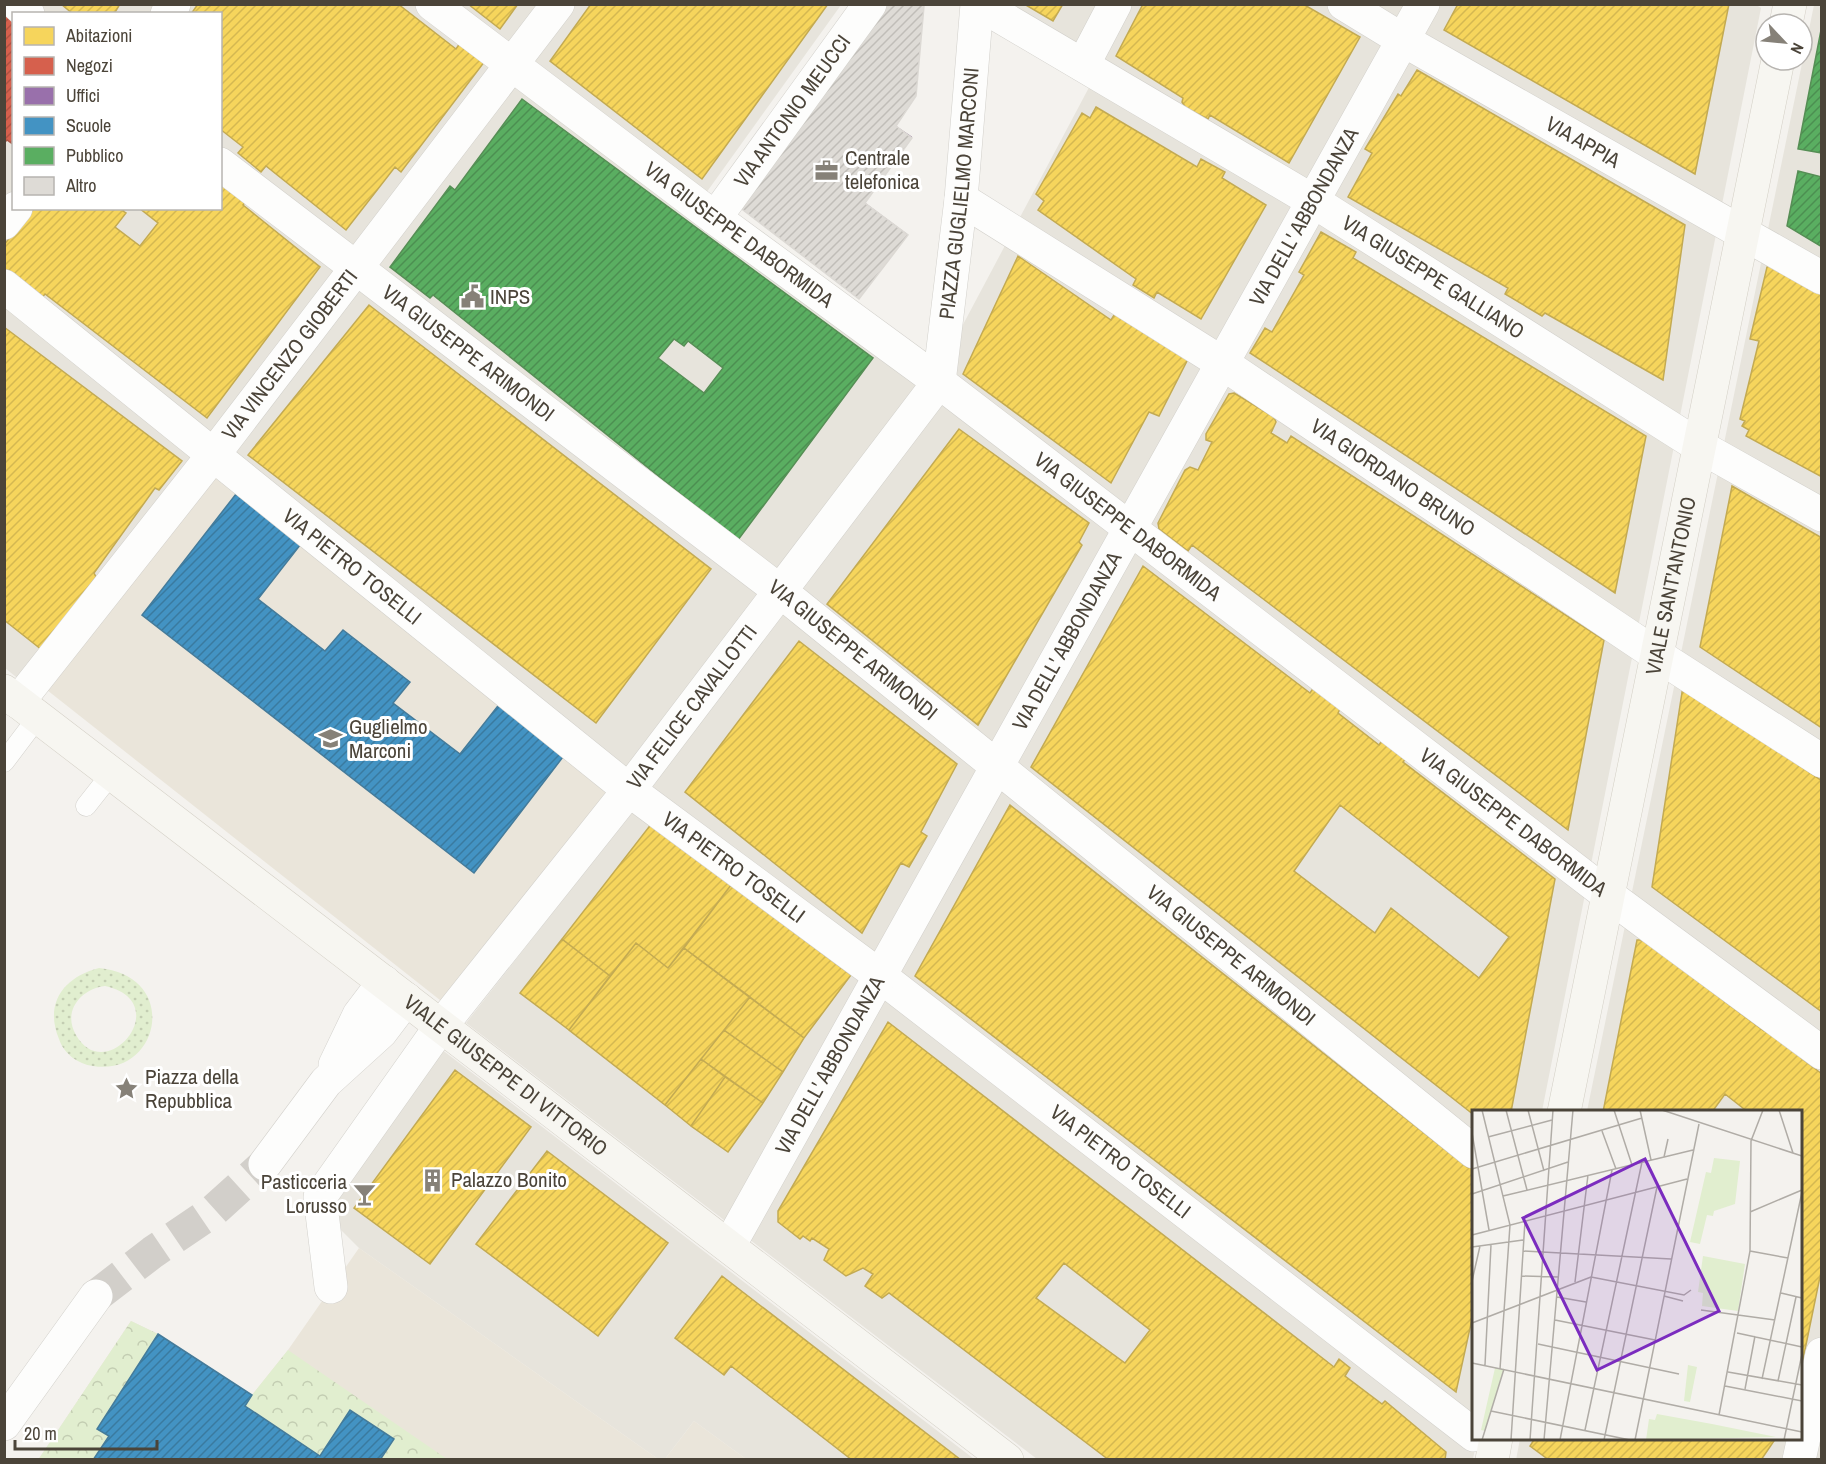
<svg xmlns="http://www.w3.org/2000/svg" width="1826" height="1464" font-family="'Archivo Narrow',sans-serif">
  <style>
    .residential { fill: #e7e4dc; fill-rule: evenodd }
    .education { fill: #eae5da }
    .park { fill: url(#park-crowns) }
    .garden { fill: url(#garden-dots); fill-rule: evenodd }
    .homes { fill: url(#homes-hatch); stroke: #c3aa52; stroke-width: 1.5; fill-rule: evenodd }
    .shops { fill: url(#shops-hatch); stroke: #ac5847; stroke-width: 1.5 }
    .offices { fill: url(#offices-hatch); stroke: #826389; stroke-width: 1.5 }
    .schools { fill: url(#schools-hatch); stroke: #457b9a; stroke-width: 1.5 }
    .public { fill: url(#public-hatch); stroke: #568e55; stroke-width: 1.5; fill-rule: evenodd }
    .building { fill: url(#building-hatch); stroke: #dcd9d4; stroke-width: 1.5 }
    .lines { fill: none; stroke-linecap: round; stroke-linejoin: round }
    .street-tunnel { stroke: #d2cfca; stroke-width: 33; stroke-dasharray: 33 16; stroke-linecap: butt }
    .lane-casing { stroke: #d2d0cb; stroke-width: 21 }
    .street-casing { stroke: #d2d0cb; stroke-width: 34 }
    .secondary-casing { stroke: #d3cfc5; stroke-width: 34 }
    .lane { stroke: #fdfdfc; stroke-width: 20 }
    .street { stroke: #fdfdfc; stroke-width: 33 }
    .secondary { stroke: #f7f6f1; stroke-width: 33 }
    .labels { text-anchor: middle; stroke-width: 6; stroke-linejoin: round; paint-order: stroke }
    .street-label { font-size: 21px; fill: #4b4439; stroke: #fff }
    .poi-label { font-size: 21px; fill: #4b4439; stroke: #fff; text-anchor: start }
    .inset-road { fill: none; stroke: #b0aca6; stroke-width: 1.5 }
    .view { fill: #7b2cbf; fill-opacity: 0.15; stroke: #7b2cbf; stroke-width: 3 }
    .inset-edge { fill: none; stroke: #4b4439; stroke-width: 3 }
  </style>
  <defs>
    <pattern id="park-crowns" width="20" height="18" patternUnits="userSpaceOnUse" patternTransform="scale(1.5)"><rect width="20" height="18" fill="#e1eecf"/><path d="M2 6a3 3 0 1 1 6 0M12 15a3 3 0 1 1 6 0" fill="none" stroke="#c3cdb2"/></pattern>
    <pattern id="garden-dots" width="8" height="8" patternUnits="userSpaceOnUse" patternTransform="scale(1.5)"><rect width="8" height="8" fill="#e1eecf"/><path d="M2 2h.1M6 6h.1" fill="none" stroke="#c3cdb2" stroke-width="1.8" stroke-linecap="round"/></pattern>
    <pattern id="homes-hatch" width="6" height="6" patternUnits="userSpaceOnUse" patternTransform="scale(1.5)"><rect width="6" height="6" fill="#f6d55c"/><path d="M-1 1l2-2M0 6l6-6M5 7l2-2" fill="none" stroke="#d4b851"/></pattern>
    <pattern id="shops-hatch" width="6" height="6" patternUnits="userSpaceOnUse" patternTransform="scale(1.5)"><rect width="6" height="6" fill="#d6604d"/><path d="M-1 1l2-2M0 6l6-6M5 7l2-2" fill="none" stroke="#b05141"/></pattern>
    <pattern id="offices-hatch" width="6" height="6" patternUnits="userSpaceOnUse" patternTransform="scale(1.5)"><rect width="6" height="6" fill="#9970ab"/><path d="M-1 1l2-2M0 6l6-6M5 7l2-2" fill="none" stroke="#7f5e8c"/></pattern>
    <pattern id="schools-hatch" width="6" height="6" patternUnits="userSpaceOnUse" patternTransform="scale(1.5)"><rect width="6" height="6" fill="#4393c3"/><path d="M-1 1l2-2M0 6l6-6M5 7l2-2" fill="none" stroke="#3a7a9f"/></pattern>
    <pattern id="public-hatch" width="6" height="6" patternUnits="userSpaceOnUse" patternTransform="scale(1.5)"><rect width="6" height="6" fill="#5aae61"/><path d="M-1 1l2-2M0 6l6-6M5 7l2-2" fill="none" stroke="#4c8f51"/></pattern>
    <pattern id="building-hatch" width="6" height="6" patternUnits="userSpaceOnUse" patternTransform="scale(1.5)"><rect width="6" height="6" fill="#dedbd6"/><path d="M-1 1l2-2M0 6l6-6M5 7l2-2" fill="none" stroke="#c0bdb8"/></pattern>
  </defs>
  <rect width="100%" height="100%" fill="#f4f2ee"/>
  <path class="residential" d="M 1755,4 L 1761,8 L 1542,1111 L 1474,1112 L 1474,1438 L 1477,1439 L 1473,1459 L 1037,1459 L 466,1023 L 649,790 L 21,681 L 5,668 L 4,5 L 841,5 L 691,214 L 916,381 L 958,334 L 1102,63 L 1007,5 ZM 14,14 L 220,14 L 220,208 L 14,208 Z
    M 1814,5 L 1821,5 L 1821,1459 L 1516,1460 L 1520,1439 L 1800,1438 L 1800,1112 L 1587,1111 Z
    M 441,1049 L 974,1459 L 746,1459 L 694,1421 L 665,1459 L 658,1459 L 359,1248 L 337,1226 L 334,1205 Z"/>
  <path class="education" d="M 220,470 L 613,789 L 445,1004 L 47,690 Z
    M 359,1248 L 658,1459 L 38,1460 L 131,1321 L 158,1334 L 252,1395 L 288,1350 Z
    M 694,1421 L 746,1459 L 665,1459 Z"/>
  <path class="park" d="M 131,1321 L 158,1334 L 252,1395 L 288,1350 L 447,1459 L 38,1460 Z"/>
  <path class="garden" d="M 99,968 C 181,976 160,1077 93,1066 C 78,1064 64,1054 59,1039 C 44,1003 64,977 99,968 ZM 105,986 C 177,1002 106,1088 76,1035 C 62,1011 81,989 105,986 Z"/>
  <path class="homes" d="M 61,4 L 120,4 L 114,14 L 73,14 Z
    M 198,4 L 398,4 L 456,49 L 460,43 L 485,61 L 401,172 L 395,167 L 346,230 L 266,166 L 261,172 L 238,153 L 243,147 L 220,129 L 220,14 L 191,14 Z
    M 468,4 L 518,4 L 500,29 Z
    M 591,4 L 828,4 L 702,179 L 550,61 Z
    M 1024,4 L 1063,4 L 1053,21 Z
    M 1143,4 L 1303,4 L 1360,37 L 1289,163 L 1210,115 L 1208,119 L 1186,108 L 1182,102 L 1183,98 L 1116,56 Z
    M 1458,4 L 1729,4 L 1695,174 L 1444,30 Z
    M 1417,70 L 1685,225 L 1663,380 L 1545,313 L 1542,316 L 1505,294 L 1508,288 L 1348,197 L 1372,153 L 1365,149 L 1398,94 L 1401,96 Z
    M 1096,107 L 1197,167 L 1201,159 L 1225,172 L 1222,178 L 1266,205 L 1201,319 L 1157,292 L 1154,298 L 1133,285 L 1136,279 L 1038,210 L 1044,201 L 1036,194 L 1082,113 L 1090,118 Z
    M 220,178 L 248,199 L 243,205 L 320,267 L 207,418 L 45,294 L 40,300 L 4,272 L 4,245 L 32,208 L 125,208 L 123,211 L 126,213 L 115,227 L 140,246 L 158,223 L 139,208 L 220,208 Z
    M 1321,232 L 1356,252 L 1353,258 L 1646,436 L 1615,593 L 1250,353 L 1265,328 L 1272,332 L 1304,275 L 1299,272 Z
    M 1018,256 L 1111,320 L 1116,312 L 1188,359 L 1159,416 L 1149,412 L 1111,483 L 963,374 Z
    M 1772,265 L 1822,292 L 1822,477 L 1746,436 L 1749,430 L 1742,426 L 1745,421 L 1740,419 L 1759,341 L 1750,339 L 1767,267 Z
    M 369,305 L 711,569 L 596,723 L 248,455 Z
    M 4,327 L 182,461 L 159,490 L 155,488 L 94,573 L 96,577 L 42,650 L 4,620 Z
    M 1234,393 L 1274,417 L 1276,422 L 1271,433 L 1287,443 L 1291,436 L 1604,640 L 1568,830 L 1192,545 L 1188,551 L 1159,529 L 1158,523 L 1185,470 L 1190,467 L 1198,470 L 1212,442 L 1206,440 L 1206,434 L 1229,394 Z
    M 959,429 L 1089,523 L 1079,542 L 1082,545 L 978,725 L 827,604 Z
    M 1732,486 L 1822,538 L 1822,728 L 1700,647 Z
    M 1143,566 L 1310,693 L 1314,687 L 1341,707 L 1338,713 L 1379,745 L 1383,739 L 1407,757 L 1403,762 L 1555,879 L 1511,1112 L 1474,1112 L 1474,1115 L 1031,767 ZM 1340,805 L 1509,937 L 1479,978 L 1391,908 L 1375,933 L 1294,871 Z
    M 799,641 L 957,764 L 921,832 L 927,836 L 909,867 L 901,863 L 862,933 L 685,792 Z
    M 1683,686 L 1822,781 L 1822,1012 L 1652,887 Z
    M 1010,805 L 1467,1167 L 1471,1162 L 1474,1164 L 1474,1310 L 1456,1392 L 915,976 Z
    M 652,823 L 731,885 L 668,968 L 636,943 L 610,976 L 562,939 Z
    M 731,885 L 851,975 L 804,1038 L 684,948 Z
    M 562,939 L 610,976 L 569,1030 L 520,993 Z
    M 1637,940 L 1643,940 L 1764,1031 L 1769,1024 L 1806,1052 L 1801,1058 L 1822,1074 L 1822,1267 L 1800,1374 L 1800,1112 L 1748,1112 L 1725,1094 L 1712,1112 L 1603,1112 Z
    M 636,943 L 668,968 L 684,948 L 750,997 L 665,1105 L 569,1030 Z
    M 750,997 L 804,1038 L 783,1072 L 724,1030 Z
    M 888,1022 L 1334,1367 L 1339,1359 L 1350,1368 L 1345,1376 L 1382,1404 L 1385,1401 L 1446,1452 L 1445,1460 L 1109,1460 L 889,1293 L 882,1298 L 865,1286 L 873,1274 L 863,1268 L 846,1276 L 824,1260 L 829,1249 L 812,1238 L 810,1241 L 803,1236 L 800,1239 L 778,1222 L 778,1211 ZM 1064,1263 L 1150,1330 L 1125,1363 L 1036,1298 Z
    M 724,1030 L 783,1072 L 763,1103 L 701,1059 Z
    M 701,1059 L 725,1077 L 691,1126 L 665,1105 Z
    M 455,1070 L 531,1127 L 430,1264 L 354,1208 Z
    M 725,1077 L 763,1103 L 728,1152 L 691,1126 Z
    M 547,1151 L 668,1243 L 598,1336 L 476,1244 Z
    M 722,1276 L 961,1460 L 852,1460 L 731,1366 L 724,1375 L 675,1338 Z
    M 1535,1438 L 1776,1438 L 1761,1460 L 1549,1460 L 1530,1446 Z"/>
  <path class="shops" d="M 4,13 L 14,20 L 14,145 L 7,140 L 4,143 Z"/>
  <path class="offices" d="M 888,4 L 920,4 L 923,6 L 915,96 L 895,126 L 911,137 L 863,202 L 907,235 L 859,297 L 740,206 Z"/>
  <path class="schools" d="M 236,494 L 301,544 L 258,599 L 325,651 L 343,630 L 410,682 L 393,703 L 460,754 L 501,702 L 566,753 L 474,873 L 142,615 Z
    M 158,1334 L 252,1395 L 245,1406 L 320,1456 L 350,1410 L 394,1439 L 380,1460 L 93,1460 L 109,1436 L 97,1429 Z"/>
  <path class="public" d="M 1822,25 L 1822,153 L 1798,149 Z
    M 522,99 L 873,358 L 738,540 L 433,295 L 430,298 L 390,267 L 450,186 L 455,190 ZM 674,339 L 684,346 L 688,341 L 723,368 L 704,393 L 658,358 Z
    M 1798,171 L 1822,177 L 1822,247 L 1787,226 Z"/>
  <path class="building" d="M 885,4 L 922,4 L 924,6 L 916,96 L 896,126 L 912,138 L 865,203 L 908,235 L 859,299 L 738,206 Z"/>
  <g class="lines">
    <path class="street-tunnel" d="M 96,1296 L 153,1252 L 212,1212 L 265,1164"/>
    <defs>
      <path id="lane" d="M 4,762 L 38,717
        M 86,806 L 112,773"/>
      <g id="street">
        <path d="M 17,4 L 28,14"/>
        <path id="s1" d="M 432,4 L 715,218 L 939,382 L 1608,895 L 1822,1053"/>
        <path id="s2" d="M 979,4 L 1313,201 L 1699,446 L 1822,515"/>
        <path id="s3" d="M 1344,4 L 1403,40 L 1822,278"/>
        <path d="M 167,14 L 174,4"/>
        <path d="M 1083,65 L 1115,4"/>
        <path id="s4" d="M 220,164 L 780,591 L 1474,1152"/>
        <path id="s5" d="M 961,199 L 1222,363 L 1657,655 L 1822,761"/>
        <path id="s6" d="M 715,218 L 870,4"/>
        <path d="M 4,223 L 16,208"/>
        <path id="s7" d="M 4,286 L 629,790 L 880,976 L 1474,1435"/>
        <path id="s8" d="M 18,702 L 214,454 L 558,4"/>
        <path d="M 335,1065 L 359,1015 L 384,982"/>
        <path d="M 265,1164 L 326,1082 L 381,1032 L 406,999"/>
        <path id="s9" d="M 729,1246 L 1423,4"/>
        <path id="s10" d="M 331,1287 L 320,1197 L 441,1026 L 629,790 L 939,382 L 961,199 L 977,4"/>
        <path d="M 4,1424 L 96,1296"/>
        <path d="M 1799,1460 L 1822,1354"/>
      </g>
      <g id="secondary">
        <path d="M 1786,24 L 1790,4"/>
        <path id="s11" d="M 4,691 L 1007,1460"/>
        <path id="s12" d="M 1564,1112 L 1778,60"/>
        <path d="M 1492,1460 L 1496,1438"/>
      </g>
    </defs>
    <use href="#lane" class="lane-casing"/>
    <use href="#street" class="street-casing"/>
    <use href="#secondary" class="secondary-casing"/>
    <use href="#lane" class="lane"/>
    <use href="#street" class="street"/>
    <use href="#secondary" class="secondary"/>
  </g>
  <defs>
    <symbol id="office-bare" viewBox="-9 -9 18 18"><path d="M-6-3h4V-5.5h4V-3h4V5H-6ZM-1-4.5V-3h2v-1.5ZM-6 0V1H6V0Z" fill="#868178" stroke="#fff" stroke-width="2.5" paint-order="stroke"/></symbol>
    <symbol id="civic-bare" viewBox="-9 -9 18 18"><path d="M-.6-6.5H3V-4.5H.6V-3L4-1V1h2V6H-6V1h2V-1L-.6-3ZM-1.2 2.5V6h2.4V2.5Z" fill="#868178" stroke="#fff" stroke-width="2.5" paint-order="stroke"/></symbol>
    <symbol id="school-bare" viewBox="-9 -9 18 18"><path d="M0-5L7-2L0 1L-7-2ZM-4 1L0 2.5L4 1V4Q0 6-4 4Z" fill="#868178" stroke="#fff" stroke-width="2.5" paint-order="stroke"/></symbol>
    <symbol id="sight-bare" viewBox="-9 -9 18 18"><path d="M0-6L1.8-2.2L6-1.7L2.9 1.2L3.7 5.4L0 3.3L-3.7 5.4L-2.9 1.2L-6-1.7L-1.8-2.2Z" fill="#868178" stroke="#fff" stroke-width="2.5" paint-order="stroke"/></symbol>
    <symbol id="building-bare" viewBox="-9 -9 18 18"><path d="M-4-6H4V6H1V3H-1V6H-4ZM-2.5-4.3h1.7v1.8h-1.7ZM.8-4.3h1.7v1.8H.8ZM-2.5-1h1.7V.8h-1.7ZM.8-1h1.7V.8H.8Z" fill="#868178" stroke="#fff" stroke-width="2.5" paint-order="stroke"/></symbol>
    <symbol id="bar-bare" viewBox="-9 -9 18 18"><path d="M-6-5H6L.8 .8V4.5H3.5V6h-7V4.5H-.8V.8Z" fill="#868178" stroke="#fff" stroke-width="2.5" paint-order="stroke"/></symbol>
  </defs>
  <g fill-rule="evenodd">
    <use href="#office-bare" x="810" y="154" width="33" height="33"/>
    <use href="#civic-bare" x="456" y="280" width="33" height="33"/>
    <use href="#school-bare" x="314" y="722" width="33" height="33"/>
    <use href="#sight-bare" x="110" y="1072" width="33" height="33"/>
    <use href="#building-bare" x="416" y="1164" width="33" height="33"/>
    <use href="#bar-bare" x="348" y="1178" width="33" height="33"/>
  </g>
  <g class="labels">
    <g class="street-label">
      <text dy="7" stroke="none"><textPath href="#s6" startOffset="132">VIA ANTONIO MEUCCI</textPath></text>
      <text dy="7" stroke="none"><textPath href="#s3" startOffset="276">VIA APPIA</textPath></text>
      <text dy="7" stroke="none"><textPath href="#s10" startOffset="1304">PIAZZA GUGLIELMO MARCONI</textPath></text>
      <text dy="7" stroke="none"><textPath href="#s9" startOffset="1179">VIA DELL' ABBONDANZA</textPath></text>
      <text dy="7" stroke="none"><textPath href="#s1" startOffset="384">VIA GIUSEPPE DABORMIDA</textPath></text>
      <text dy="7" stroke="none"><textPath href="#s2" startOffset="530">VIA GIUSEPPE GALLIANO</textPath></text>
      <text dy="7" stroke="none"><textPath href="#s4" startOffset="312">VIA GIUSEPPE ARIMONDI</textPath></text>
      <text dy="7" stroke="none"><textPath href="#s8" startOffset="441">VIA VINCENZO GIOBERTI</textPath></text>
      <text dy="7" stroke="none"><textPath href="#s5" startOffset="514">VIA GIORDANO BRUNO</textPath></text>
      <text dy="7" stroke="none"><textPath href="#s1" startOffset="870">VIA GIUSEPPE DABORMIDA</textPath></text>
      <text dy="7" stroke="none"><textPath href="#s7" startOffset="447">VIA PIETRO TOSELLI</textPath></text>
      <text dy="7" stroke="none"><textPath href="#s12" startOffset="537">VIALE SANT'ANTONIO</textPath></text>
      <text dy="7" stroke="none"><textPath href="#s9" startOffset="693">VIA DELL' ABBONDANZA</textPath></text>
      <text dy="7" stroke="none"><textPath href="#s4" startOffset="798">VIA GIUSEPPE ARIMONDI</textPath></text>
      <text dy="7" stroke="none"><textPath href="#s10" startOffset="706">VIA FELICE CAVALLOTTI</textPath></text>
      <text dy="7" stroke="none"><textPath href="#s1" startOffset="1356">VIA GIUSEPPE DABORMIDA</textPath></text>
      <text dy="7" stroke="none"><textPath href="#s7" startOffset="933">VIA PIETRO TOSELLI</textPath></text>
      <text dy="7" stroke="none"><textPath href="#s4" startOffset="1284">VIA GIUSEPPE ARIMONDI</textPath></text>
      <text dy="7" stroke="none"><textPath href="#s9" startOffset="207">VIA DELL' ABBONDANZA</textPath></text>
      <text dy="7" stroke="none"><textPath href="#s11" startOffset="632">VIALE GIUSEPPE DI VITTORIO</textPath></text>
      <text dy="7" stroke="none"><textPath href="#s7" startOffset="1419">VIA PIETRO TOSELLI</textPath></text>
    </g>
    <g class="poi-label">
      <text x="845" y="165">Centrale<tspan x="845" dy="24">telefonica</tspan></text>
      <text x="490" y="304">INPS</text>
      <text x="349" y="734">Guglielmo<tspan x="349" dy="24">Marconi</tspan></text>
      <text x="145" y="1084">Piazza della<tspan x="145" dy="24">Repubblica</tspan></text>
      <text x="451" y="1187">Palazzo Bonito</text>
      <text x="347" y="1189" text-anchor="end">Pasticceria<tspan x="347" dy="24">Lorusso</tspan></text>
    </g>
  </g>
  <g transform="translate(1472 1110)">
    <rect width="330" height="330" fill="#f4f2ee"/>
    <path d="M 242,48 L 268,51 L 263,94 L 242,101 L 241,106 L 235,105 L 228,134 L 218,132 L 234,62 L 239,63 ZM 23,258 L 32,259 L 13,321 L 9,320 Z" fill="#e1eecf"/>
    <path d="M 231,146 L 273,154 L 266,201 L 230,196 L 231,183 L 226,182 ZM 185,304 L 240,314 L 304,327 L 174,330 L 177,309 L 183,310 Z" fill="#e1eecf"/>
    <path d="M 216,255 L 225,257 L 218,292 L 212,291 Z" fill="#e1eecf"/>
    <path class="inset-road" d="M 10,0 L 38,115 L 28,259M 34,0 L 55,80M 56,0 L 72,61M 142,0 L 160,55M 168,0 L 179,50M 190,0 L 330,46M 307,0 L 321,43M 130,21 L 144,59M 0,23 L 17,120M 16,27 L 80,10M 192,47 L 196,29M 0,59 L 170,8M 0,84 L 96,52M 31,86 L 221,40M 278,102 L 330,80M 0,125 L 215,69M 0,137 L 51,130M 51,141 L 199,149M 278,141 L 316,148M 49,166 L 87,167M 119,167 L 212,185 L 219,180M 0,171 L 8,136M 103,172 L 116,65M 309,183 L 330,188M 192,186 L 211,191M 85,187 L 114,192M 229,200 L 303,210M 83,210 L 183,230M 0,213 L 119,167M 265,223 L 330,237M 66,234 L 207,264M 0,253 L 330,322M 13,255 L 19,135M 256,262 L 330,275M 290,269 L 330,82M 306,271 L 324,187M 253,276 L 330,291M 273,279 L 283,226M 19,301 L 158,330M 247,305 L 278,141 L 279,31 L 291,0M 113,320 L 170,52M 10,330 L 32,259M 39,330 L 53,111M 58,330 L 81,0M 72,330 L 101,0M 88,330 L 140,60M 132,330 L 185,77M 163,330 L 227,14M 312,330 L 330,244"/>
    <path class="view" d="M 173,49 L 247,201 L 125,260 L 51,108 Z"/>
    <rect width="330" height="330" class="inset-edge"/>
  </g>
  <rect width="1826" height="1464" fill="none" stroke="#4b4439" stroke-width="12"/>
  <rect x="12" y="12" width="210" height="198" fill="#ffffff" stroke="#b7b4b0" stroke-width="1.5"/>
  <rect x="24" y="27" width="30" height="18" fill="#f6d55c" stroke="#b7b4b0" stroke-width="1.5"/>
  <text x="66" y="42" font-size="18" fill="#4b4439">Abitazioni</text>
  <rect x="24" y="57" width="30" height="18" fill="#d6604d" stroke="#b7b4b0" stroke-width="1.5"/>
  <text x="66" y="72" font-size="18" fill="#4b4439">Negozi</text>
  <rect x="24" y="87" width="30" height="18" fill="#9970ab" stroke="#b7b4b0" stroke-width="1.5"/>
  <text x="66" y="102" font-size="18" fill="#4b4439">Uffici</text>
  <rect x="24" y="117" width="30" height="18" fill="#4393c3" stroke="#b7b4b0" stroke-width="1.5"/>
  <text x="66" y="132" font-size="18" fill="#4b4439">Scuole</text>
  <rect x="24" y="147" width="30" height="18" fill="#5aae61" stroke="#b7b4b0" stroke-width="1.5"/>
  <text x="66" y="162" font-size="18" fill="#4b4439">Pubblico</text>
  <rect x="24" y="177" width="30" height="18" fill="#dedbd6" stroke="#b7b4b0" stroke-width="1.5"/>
  <text x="66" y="192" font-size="18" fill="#4b4439">Altro</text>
  <g transform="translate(1784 42) rotate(116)"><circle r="28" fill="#ffffff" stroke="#b7b4b0" stroke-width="1.5"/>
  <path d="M0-4.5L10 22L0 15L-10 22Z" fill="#868178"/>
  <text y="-9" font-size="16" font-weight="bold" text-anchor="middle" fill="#4b4439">N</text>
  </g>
  <path d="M15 1440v9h142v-9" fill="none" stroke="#4b4439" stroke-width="3"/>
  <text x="24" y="1440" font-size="18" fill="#4b4439" stroke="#ffffff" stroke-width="4.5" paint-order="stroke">20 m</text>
</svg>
